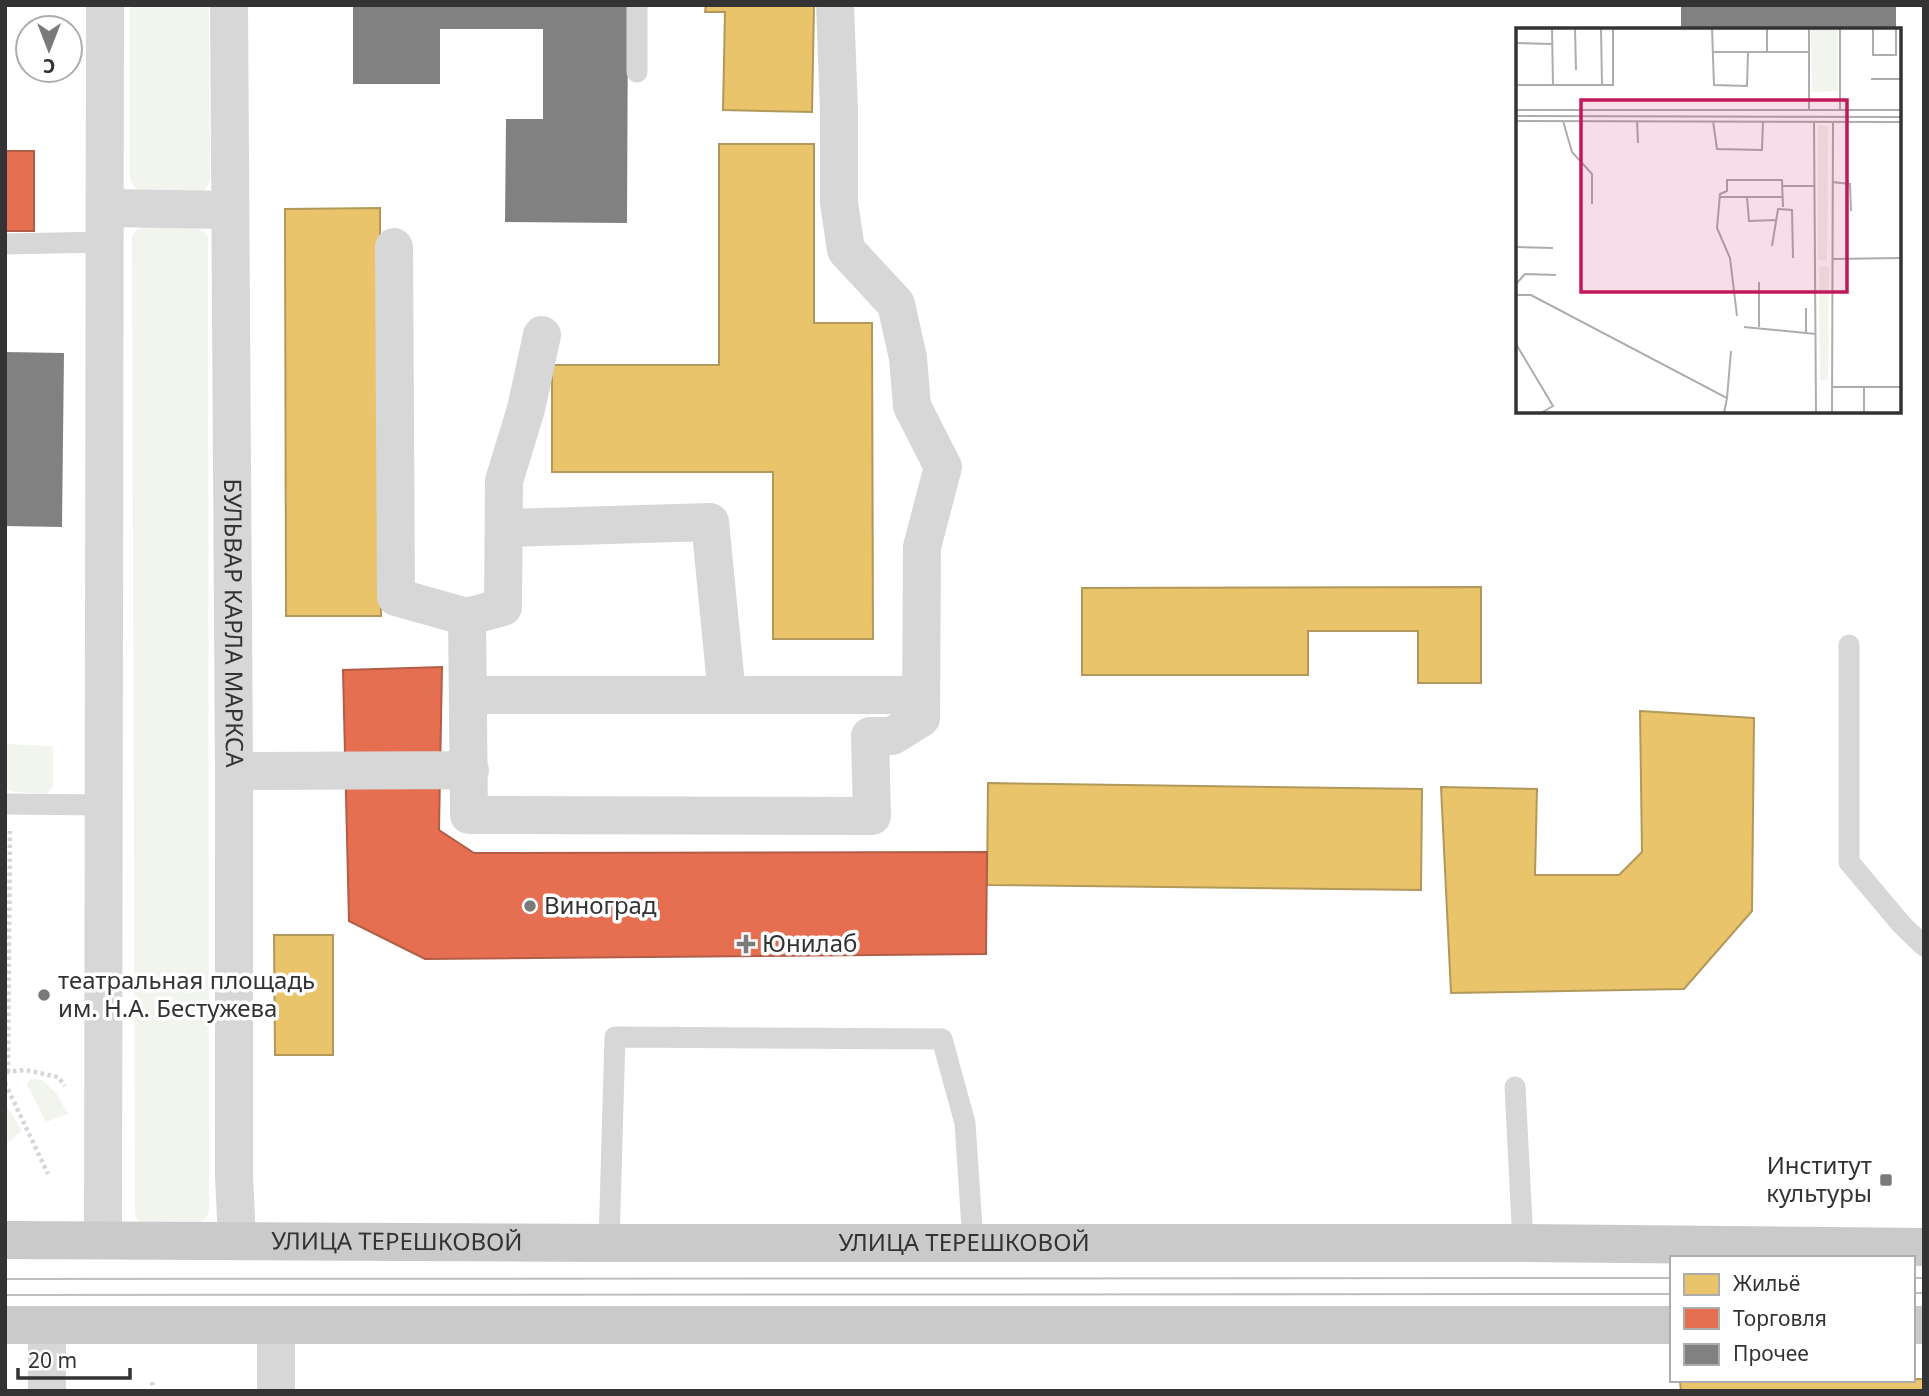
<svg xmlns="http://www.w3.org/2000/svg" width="1929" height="1396" font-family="'Noto Sans',sans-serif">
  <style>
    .green { fill: #f1f5ed }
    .homes { fill: #e9c46a; stroke: #b2985a; stroke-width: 2 }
    .shops { fill: #e76f51; stroke: #b15d48; stroke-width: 2 }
    .building { fill: #818181 }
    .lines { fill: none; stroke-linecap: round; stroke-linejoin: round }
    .path { stroke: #d6d6d6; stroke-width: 4.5; stroke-dasharray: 3.5 3.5; stroke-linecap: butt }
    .service { stroke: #d7d7d7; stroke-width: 21 }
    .minor { stroke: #d7d7d7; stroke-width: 38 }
    .tertiary { stroke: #d7d7d7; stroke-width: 38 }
    .primary { stroke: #cacaca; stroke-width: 38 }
    .tram { stroke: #bebebe; stroke-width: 2 }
    .poi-dot { fill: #7a7a7a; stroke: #fff; stroke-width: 2.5 }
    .labels { text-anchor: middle; stroke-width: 7; stroke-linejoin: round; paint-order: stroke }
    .street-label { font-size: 24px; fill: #333; stroke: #fff }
    .poi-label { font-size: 24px; fill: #333; stroke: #fff; text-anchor: start }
    .inset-road { fill: none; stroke: #adadad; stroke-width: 2 }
    .view { fill: #c2185b; fill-opacity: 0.15; stroke: #c2185b; stroke-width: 3.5 }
    .inset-edge { fill: none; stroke: #333; stroke-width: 3.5 }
  </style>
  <rect width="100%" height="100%" fill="#fff"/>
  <path class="green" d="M 130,5 L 209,5 L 210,180 L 205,191 L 147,193 L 137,189 L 130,181 Z
    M 146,227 L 196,228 L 203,231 L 208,237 L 209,1210 L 207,1217 L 202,1222 L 142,1223 L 136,1218 L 135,1211 L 132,236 L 137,229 Z
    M 5,744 L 53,746 L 53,786 L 46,794 L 15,792 L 5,789 Z
    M 30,1079 L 42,1080 L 56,1093 L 68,1114 L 46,1122 L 27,1085 Z
    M 5,1106 L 7,1106 L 22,1131 L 5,1145 Z"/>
  <path class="homes" d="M 706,5 L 814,6 L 812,112 L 723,110 L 725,12 L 705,12 Z
    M 719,144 L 814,144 L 814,323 L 872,323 L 873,639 L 773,639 L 773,472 L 552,472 L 552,365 L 719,365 Z
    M 380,208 L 381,616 L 286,616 L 285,209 Z
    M 1481,587 L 1481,683 L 1418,683 L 1418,631 L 1308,631 L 1308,675 L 1082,675 L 1082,588 Z
    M 1640,711 L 1754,718 L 1752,911 L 1684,989 L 1451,993 L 1441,787 L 1537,789 L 1535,875 L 1619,875 L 1642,852 Z
    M 988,783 L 1422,789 L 1421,890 L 987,885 Z
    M 274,935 L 333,935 L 333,1055 L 275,1055 Z
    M 1913,1379 L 1924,1379 L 1924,1391 L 1681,1391 L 1680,1382 Z"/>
  <path class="shops" d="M 5,151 L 34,151 L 34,231 L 5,231 Z
    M 442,667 L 439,830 L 474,853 L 987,852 L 986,954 L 425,959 L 349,921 L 343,670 Z"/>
  <path class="building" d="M 353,5 L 628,5 L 627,223 L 505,222 L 506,119 L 543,119 L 543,29 L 440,29 L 440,84 L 353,84 Z
    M 1681,5 L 1896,5 L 1896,30 L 1681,30 Z
    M 5,352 L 64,353 L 62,527 L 5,526 Z"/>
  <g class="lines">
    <path class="path" d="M 6,1072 L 26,1070 L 58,1077 L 65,1086
      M 8,1072 L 10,831
      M 5,1083 L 48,1174
      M 152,1382 L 153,1391"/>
    <path class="service" d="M 637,5 L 637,72
      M 5,244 L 105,242
      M 1849,645 L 1849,862 L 1902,925 L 1924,946
      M 5,804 L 104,805
      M 1515,1087 L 1523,1243
      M 609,1243 L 615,1037 L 942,1039 L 965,1123 L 973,1243"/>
    <path class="minor" d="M 394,247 L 396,597 L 467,617 L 503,607 L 504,481 L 526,409 L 542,335
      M 504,528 L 710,522 L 727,695
      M 467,617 L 469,815 L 872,816 L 870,736 L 892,736 L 921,718 L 922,547 L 943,467 L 912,406 L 908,358 L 896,304 L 846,250 L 839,203 L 839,111 L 835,5
      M 468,695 L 921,695
      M 234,771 L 470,770"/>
    <g class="tertiary">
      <path id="s1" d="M 229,5 L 234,771 L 234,1176 L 237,1240"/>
      <path d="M 105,208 L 230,210"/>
      <path d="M 103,1239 L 105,5"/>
      <path d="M 47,1325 L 47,1391"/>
      <path d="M 276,1391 L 276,1325"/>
    </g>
    <g class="primary">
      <path id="s2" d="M 5,1240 L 609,1243 L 1523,1243 L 1924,1247"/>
      <path d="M 5,1325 L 1672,1325"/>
      <path d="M 1913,1325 L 1924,1325"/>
    </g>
    <path class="tram" d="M 1913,1278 L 1924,1278
      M 5,1279 L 1672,1278
      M 1913,1293 L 1924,1293
      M 5,1295 L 1672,1294"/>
  </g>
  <g class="poi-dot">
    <circle cx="530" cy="906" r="7"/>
    <path d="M742.5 933.5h7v7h7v7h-7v7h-7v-7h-7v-7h7z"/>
    <circle cx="44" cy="995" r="7"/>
    <rect x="1879" y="1173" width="14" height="14" rx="3.5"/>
  </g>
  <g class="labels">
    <g class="street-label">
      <text dy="8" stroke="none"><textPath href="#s1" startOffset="618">БУЛЬВАР КАРЛА МАРКСА</textPath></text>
      <text dy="8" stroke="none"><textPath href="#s2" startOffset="392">УЛИЦА ТЕРЕШКОВОЙ</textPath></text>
      <text dy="8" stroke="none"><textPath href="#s2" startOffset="959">УЛИЦА ТЕРЕШКОВОЙ</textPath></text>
    </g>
    <g class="poi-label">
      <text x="544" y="914">Виноград</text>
      <text x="762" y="952">Юнилаб</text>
      <text x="58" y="989">театральная площадь<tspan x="58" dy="28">им. Н.А. Бестужева</tspan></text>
      <text x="1872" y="1174" text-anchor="end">Институт<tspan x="1872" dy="28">культуры</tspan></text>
    </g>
  </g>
  <g transform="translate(1516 28)">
    <rect width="385" height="385" fill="#fff"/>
    <path d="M 295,0 L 322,0 L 322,63 L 296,64 ZM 302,97 L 312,98 L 311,233 L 302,232 ZM 303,238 L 313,239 L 312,352 L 304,352 Z" fill="#f1f5ed"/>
    <path class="inset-road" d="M 36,0 L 37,57M 59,0 L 60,42M 85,0 L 86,57M 196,0 L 198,57 L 231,58 L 232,24M 293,0 L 293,82M 324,0 L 324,82M 357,0 L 357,27 L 380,27 L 380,0M 0,15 L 36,16M 196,24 L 293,24M 251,24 L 251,0M 355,51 L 385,51M 0,57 L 97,57 L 97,0M 0,82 L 385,82M 0,88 L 385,89M 0,93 L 385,94M 47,93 L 56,124 L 76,146 L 76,176M 121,93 L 122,115M 197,93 L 201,121 L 246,122 L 247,93M 298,94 L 300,385M 316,154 L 334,156 L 335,183M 266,158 L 299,158M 204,169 L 266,169M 231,169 L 233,193 L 261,192M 256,218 L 262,181 L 276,182 L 277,230M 0,219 L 37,220M 316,231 L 385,230M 243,254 L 243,299M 0,256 L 9,246 L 40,247M 0,267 L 15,267 L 211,370 L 208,385M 221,288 L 214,230 L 201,200 L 204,166 L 211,163 L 211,152 L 266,152 L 267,179M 228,299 L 300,306M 290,305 L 290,280M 0,316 L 37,378 L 25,385M 316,359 L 385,359M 211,370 L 215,323M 316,385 L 317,94M 348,385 L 348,359"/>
    <path class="view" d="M 65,72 L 331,72 L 331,264 L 65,264 Z"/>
    <rect width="385" height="385" class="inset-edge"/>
  </g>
  <rect width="1929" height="1396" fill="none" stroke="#333333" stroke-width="14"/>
  <rect x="1670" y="1256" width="245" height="126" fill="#ffffff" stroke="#adadad" stroke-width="2"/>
  <rect x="1684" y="1274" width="35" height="21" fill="#e9c46a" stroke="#adadad" stroke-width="2"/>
  <text x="1733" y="1291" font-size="21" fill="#333333">Жильё</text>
  <rect x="1684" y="1308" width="35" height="21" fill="#e76f51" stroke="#adadad" stroke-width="2"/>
  <text x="1733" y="1326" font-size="21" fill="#333333">Торговля</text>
  <rect x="1684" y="1344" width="35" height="21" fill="#818181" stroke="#adadad" stroke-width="2"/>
  <text x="1733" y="1361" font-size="21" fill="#333333">Прочее</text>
  <g transform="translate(49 49) rotate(180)"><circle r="33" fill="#ffffff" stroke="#adadad" stroke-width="2"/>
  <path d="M0-5L12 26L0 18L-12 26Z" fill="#7a7a7a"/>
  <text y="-10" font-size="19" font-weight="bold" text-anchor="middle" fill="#333333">С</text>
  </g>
  <path d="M18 1368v10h112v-10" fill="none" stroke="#333333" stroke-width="3.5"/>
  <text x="28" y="1368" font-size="21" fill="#333333" stroke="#ffffff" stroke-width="5" paint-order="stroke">20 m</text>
</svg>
